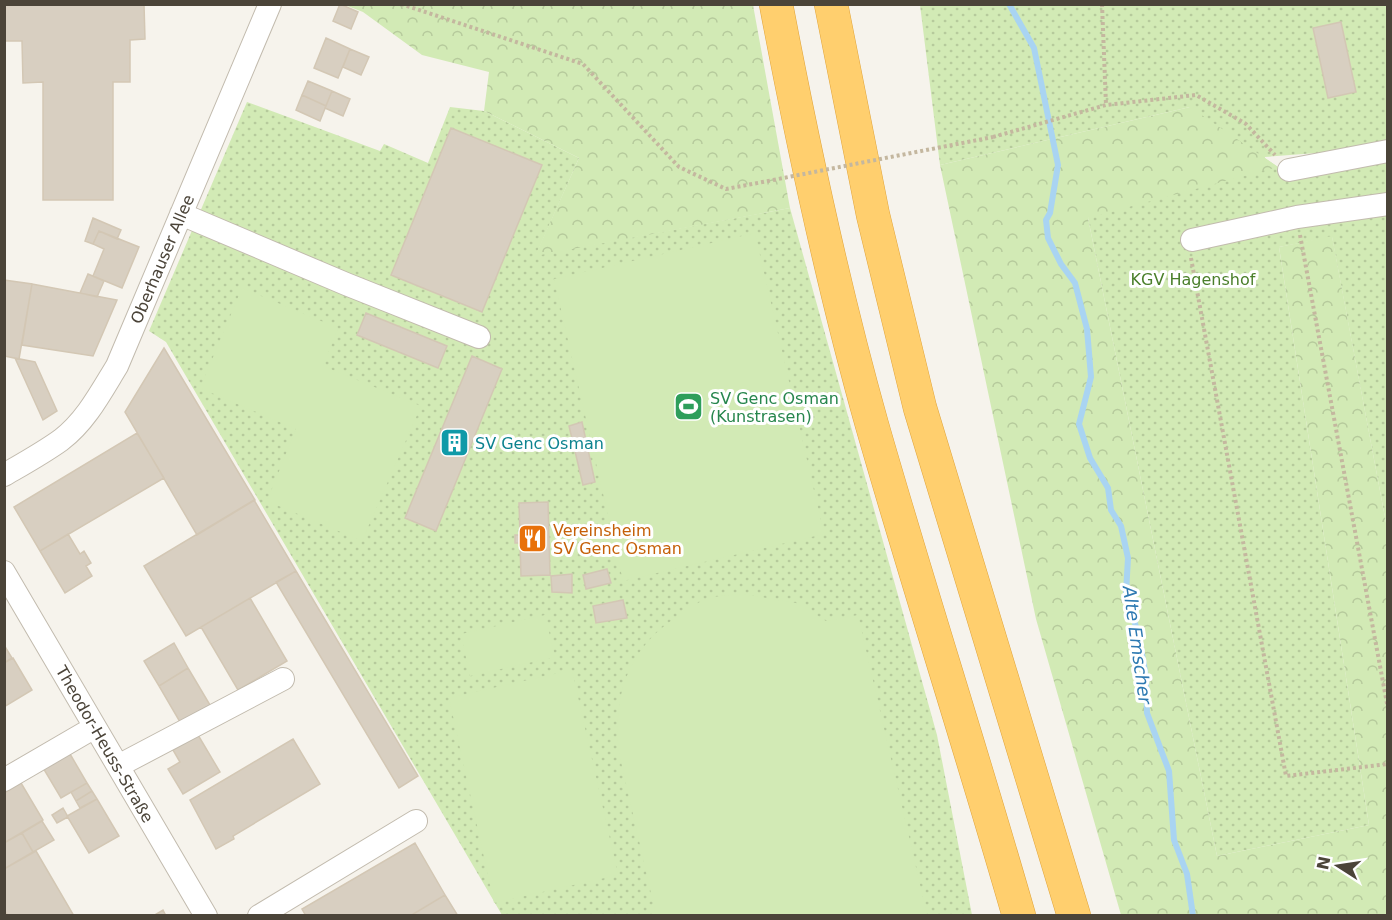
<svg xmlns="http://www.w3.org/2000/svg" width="1392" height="920" font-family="'DejaVu Sans',sans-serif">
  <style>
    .green { fill: url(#green-dots); fill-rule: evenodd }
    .forest { fill: url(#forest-crowns) }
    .pitch { fill: #d2eab5 }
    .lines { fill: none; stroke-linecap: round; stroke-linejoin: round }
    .stream { stroke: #a9d4f2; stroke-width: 6 }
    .building { fill: #d8cfc1; stroke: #d3c7b4; stroke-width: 1.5 }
    .minor-casing { stroke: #c2bbae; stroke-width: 24 }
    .highway-casing { stroke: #e0a43c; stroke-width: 34 }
    .path { stroke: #c4b79f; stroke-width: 4; stroke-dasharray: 3 3; stroke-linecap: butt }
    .minor { stroke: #fff; stroke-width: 22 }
    .highway { stroke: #ffcf6e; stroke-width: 33 }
    .path-bridge { stroke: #c4b79f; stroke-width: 4; stroke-dasharray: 3 3; stroke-linecap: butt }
    .labels { text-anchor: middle; stroke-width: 6; stroke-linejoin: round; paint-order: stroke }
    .street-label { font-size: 16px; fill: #4b4439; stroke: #fff }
    .park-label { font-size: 16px; fill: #4a7f2a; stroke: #fff }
    .leisure-label { font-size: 16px; fill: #27864d; stroke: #fff; text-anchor: start }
    .culture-label { font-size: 16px; fill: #0d838f; stroke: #fff; text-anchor: start }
    .food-label { font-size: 16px; fill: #c56008; stroke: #fff; text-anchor: start }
    .water-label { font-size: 18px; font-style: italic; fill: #2e7ab2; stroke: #fff }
  </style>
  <defs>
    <pattern id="green-dots" width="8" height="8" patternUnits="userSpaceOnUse" patternTransform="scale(1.5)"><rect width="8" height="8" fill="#d2eab5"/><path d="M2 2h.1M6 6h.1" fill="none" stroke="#b6ca9c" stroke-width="1.8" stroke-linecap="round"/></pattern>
    <pattern id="forest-crowns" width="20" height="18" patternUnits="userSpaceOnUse" patternTransform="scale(1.5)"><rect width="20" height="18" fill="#d2eab5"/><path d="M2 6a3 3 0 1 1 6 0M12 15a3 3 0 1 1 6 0" fill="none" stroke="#b6ca9c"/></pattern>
  </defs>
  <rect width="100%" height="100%" fill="#f6f3ec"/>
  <path class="green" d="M 920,5 L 1387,5 L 1387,528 L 1332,237 L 1279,247 L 1369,825 L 1217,856 L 1088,218 L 1190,107 L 940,165 ZM 1330,152 L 1278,167 L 1265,158 L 1265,157 Z
    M 247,102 L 380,151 L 384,144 L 428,163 L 450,107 L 484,111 L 579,158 L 536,255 L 790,208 L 937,735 L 972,915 L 502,915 L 166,342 L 149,331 Z"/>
  <path class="forest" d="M 345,5 L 753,5 L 790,208 L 535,256 L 579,158 L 484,111 L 489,72 L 422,55 L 363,12 Z
    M 1190,107 L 1278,167 L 1088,218 L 1217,856 L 1369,825 L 1279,247 L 1332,236 L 1387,528 L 1387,915 L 1121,915 L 1036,619 L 940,165 Z"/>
  <path class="pitch" d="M 755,233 L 824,534 L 623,581 L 554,279 Z
    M 242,288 L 338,328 L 323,366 L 421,406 L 362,541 L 267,501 L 296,429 L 200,388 Z
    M 743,594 L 796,603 L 826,621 L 858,615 L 927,915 L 656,915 L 619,753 C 612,693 630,644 683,613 C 691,608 699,601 707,599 C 718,595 732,595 743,594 Z
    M 545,615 L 555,657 L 470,676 L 461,634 Z
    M 572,670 L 618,875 L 494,903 L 449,698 Z"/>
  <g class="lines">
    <path class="stream" d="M 1009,4 L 1034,48 L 1058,165 L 1050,213 L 1046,220 L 1048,238 L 1061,264 L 1075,283 L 1087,329 L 1091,377 L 1079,424 L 1090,458 L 1108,488 L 1111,510 L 1121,526 L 1128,558 L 1126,593 L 1139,637 L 1146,677 L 1147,713 L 1169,771 L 1174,840 L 1187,874 L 1193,916"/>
  </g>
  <path class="building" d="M 4,4 L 144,4 L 145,39 L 130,40 L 130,82 L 113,82 L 113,200 L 43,200 L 43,82 L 23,83 L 22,41 L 4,41 Z
    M 340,4 L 358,12 L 351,29 L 333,21 Z
    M 1341,22 L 1356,92 L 1328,98 L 1313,28 Z
    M 326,38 L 350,49 L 338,78 L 314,68 Z
    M 350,49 L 369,57 L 361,75 L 343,67 Z
    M 308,81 L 332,91 L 326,106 L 302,95 Z
    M 332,91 L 350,99 L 343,116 L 325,108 Z
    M 302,95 L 326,106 L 320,121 L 296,110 Z
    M 451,128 L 542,165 L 482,312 L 391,275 Z
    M 93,218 L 121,230 L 117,239 L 99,231 L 93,244 L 85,241 Z
    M 99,231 L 139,247 L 122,288 L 93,276 L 104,249 L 93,244 Z
    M 88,274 L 104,281 L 97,297 L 80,293 Z
    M 4,280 L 32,284 L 19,359 L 4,356 Z
    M 32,284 L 117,300 L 93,356 L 22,345 Z
    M 366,313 L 447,346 L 438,368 L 357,335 Z
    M 164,348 L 255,500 L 197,535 L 125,412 Z
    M 472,356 L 502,369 L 436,531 L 405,518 Z
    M 15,358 L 35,362 L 57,411 L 43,420 Z
    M 582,422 L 595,482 L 583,485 L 569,426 Z
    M 137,433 L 164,478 L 40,551 L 14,507 Z
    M 254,500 L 296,571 L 186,636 L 144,566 Z
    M 548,502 L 550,575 L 521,576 L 520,543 L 515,543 L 515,535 L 520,535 L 519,503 Z
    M 68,534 L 80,554 L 84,551 L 91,563 L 86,566 L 92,576 L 65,593 L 40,551 Z
    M 607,569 L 611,583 L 586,589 L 583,575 Z
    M 296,571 L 418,776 L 399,788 L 276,582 Z
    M 572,574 L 572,593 L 552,592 L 551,576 Z
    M 250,598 L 287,661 L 238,690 L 201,627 Z
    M 623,600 L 627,618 L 596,623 L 593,606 Z
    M 174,643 L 188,668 L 159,686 L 144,661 Z
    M 4,645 L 12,658 L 4,663 Z
    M 13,658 L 32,690 L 4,707 L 4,663 Z
    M 188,668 L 210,705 L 180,722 L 159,686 Z
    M 198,735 L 220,772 L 183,794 L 168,769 L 180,762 L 173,750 Z
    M 293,739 L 320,784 L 233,836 L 234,839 L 216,849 L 190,800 Z
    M 70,754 L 87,783 L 61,798 L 42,766 Z
    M 21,783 L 43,820 L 4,843 L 4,793 Z
    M 87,783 L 92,791 L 76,801 L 71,792 Z
    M 92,791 L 97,799 L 80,808 L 76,801 Z
    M 97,799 L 119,836 L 89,853 L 67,816 Z
    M 63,808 L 68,817 L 57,823 L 52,815 Z
    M 42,821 L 54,840 L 33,852 L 22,833 Z
    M 22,833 L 33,852 L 4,869 L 4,843 Z
    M 415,843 L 445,895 L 410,916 L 306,916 L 302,909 Z
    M 36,851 L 74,916 L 8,916 L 4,910 L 4,869 Z
    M 445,895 L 458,916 L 410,916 Z
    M 163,910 L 166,916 L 153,916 Z"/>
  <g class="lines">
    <defs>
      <path id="minor" d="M 1289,170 L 1388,151
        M 181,214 L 346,284 L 479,337
        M 1192,240 L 1297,217 L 1388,204
        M 4,475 C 23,464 43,453 61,440 C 86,421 101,392 117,366 L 270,4
        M 4,572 L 206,916
        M 118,766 L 283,679
        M 4,780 L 95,727
        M 259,916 L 416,821"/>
      <path id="highway" d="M 776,4 C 803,146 833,287 872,425 C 919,589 972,752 1019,916
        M 831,4 L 873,215 L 920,408 L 1074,916"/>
    </defs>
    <use href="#minor" class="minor-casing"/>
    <use href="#highway" class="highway-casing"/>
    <path class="path" d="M 401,4 L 583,64 L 679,167 L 726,189 L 773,180
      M 1102,4 L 1106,105
      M 993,137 L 1106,105 L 1196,95 L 1246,124 L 1275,155
      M 1300,235 L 1388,709
      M 1191,258 L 1286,776 L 1388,764"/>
    <use href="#minor" class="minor"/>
    <use href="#highway" class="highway"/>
    <path class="path-bridge" d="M 773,180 L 993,137"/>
  </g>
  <defs>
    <symbol id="stadium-square" viewBox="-11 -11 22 22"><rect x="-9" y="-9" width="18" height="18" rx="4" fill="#2e9e5b" stroke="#fff"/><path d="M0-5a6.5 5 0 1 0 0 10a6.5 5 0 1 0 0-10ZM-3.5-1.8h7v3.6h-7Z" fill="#fff"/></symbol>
    <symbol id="building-square" viewBox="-11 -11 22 22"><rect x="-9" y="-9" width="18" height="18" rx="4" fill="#0f9aa8" stroke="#fff"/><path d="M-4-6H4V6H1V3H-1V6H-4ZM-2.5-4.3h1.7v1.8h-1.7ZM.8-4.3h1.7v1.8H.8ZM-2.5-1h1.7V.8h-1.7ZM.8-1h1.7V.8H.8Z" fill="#fff"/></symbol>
    <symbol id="restaurant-square" viewBox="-11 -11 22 22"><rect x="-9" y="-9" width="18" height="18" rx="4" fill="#e8710a" stroke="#fff"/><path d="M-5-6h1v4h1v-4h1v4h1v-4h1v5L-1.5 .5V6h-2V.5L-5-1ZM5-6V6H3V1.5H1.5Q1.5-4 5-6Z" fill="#fff"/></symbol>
  </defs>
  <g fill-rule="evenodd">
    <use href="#stadium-square" x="672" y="390" width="33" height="33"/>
    <use href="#building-square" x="438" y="426" width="33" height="33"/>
    <use href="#restaurant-square" x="516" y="522" width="33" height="33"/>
  </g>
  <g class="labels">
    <g class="street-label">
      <text transform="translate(162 259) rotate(-67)" y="6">Oberhauser Allee</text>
      <text transform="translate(105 744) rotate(60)" y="6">Theodor-Heuss-Straße</text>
    </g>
    <g class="park-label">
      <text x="1193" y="285">KGV Hagenshof</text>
    </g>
    <g class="leisure-label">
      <text x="710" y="404">SV Genc Osman<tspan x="710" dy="18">(Kunstrasen)</tspan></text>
    </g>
    <g class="culture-label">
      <text x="475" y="449">SV Genc Osman</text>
    </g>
    <g class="food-label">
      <text x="553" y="536">Vereinsheim<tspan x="553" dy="18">SV Genc Osman</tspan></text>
    </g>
    <g class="water-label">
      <text transform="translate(1137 645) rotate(82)" y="6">Alte Emscher</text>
    </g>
  </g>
  <rect width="1392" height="920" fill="none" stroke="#4b4439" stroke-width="12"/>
  <g transform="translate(1338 866) rotate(282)" stroke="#ffffff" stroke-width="4.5" paint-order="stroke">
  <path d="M0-4.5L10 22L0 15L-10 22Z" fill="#4b4439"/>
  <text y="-9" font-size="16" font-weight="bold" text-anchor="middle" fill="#4b4439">N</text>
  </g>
</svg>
